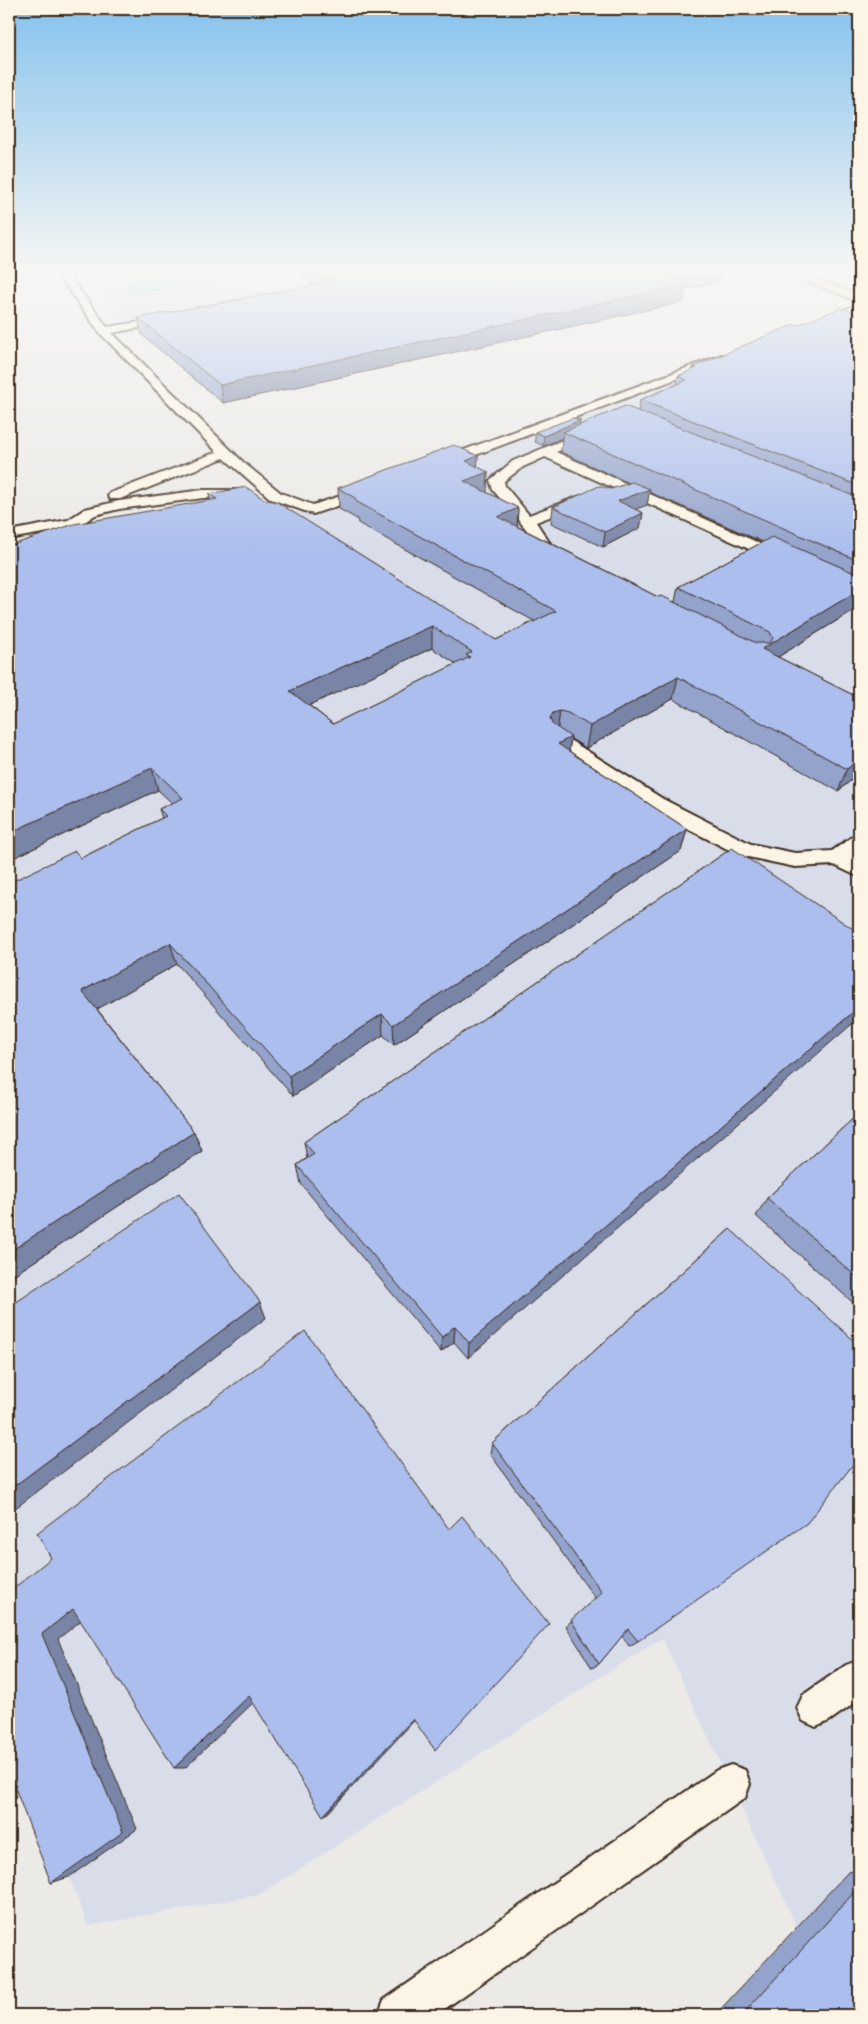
<svg xmlns="http://www.w3.org/2000/svg" width="868" height="2024" font-family="Mynerve,sans-serif">
  <style>
    .built { fill: #d8dde9 }
    .water { fill: #93d8f5; stroke: #70929f }
    .lines { fill: none; stroke-linecap: round; stroke-linejoin: round }
    .minor-casing { stroke: #3b2a1e; stroke-width: 4 }
    .major-casing { stroke: #3b2a1e; stroke-width: 3 }
    .minor { fill: #fcf5e5; fill-rule: evenodd }
    .major { fill: #fbdf96; fill-rule: evenodd }
    .wall { fill: #93a3cc; stroke: #3b2a1e; fill-rule: evenodd }
    .shaded-wall { fill: #7885a6; stroke: #3b2a1e }
    .building { fill: #abbeed; stroke: #3b2a1e; fill-rule: evenodd }
  </style>
  <rect width="100%" height="100%" fill="#eceae7"/>
  <filter id="ink" filterUnits="userSpaceOnUse"><feTurbulence type="fractalNoise" baseFrequency=".02" numOctaves="2"/><feDisplacementMap in="SourceGraphic" scale="10" xChannelSelector="R" yChannelSelector="G"/><feConvolveMatrix kernelMatrix="1 2 1 2 8 2 1 2 1" color-interpolation-filters="sRGB"/></filter>
  <g filter="url(#ink)">
    <path class="built" d="M 209,269 L 264,269 L 295,293 L 123,324 L 99,288 Z
      M 859,307 L 859,2015 L 797,1927 L 662,1638 L 259,1895 L 88,1926 L 9,1724 L 9,547 L 295,512 L 313,514 L 334,510 L 462,461 L 472,451 Z"/>
    <path class="water" d="M 220,269 L 226,269 L 236,277 L 135,293 L 125,284 Z"/>
    <g class="lines">
      <defs>
        <path id="minor" d="M 9,269 L 30,269 L 25,272 L 9,274 Z
          M 54,269 L 64,269 L 107,327 L 175,317 L 176,319 L 175,321 L 112,333 L 244,463 L 281,493 L 313,505 L 368,487 L 375,491 L 373,494 L 313,514 L 271,499 L 224,458 L 120,499 L 110,499 L 108,496 L 110,493 L 217,452 L 100,333 Z
          M 859,304 L 859,310 L 823,324 L 815,324 L 814,322 Z
          M 722,355 L 726,356 L 728,358 L 726,360 L 444,467 L 434,467 L 432,464 L 434,461 Z
          M 591,428 L 597,432 L 595,435 L 556,452 L 788,556 L 791,559 L 788,562 L 778,562 L 545,457 L 523,467 L 504,481 L 505,486 L 529,515 L 577,497 L 582,496 L 589,500 L 587,503 L 536,522 L 549,542 L 568,557 L 566,560 L 556,560 L 538,548 L 526,529 L 493,490 L 490,480 L 513,461 Z
          M 203,490 L 243,490 L 250,494 L 243,498 L 203,498 L 119,509 L 95,515 L 77,527 L 9,539 L 9,531 L 68,520 L 85,509 L 119,501 Z
          M 558,735 L 565,737 L 663,799 L 751,844 L 795,853 L 832,851 L 852,837 L 859,835 L 859,852 L 852,857 L 859,861 L 859,877 L 834,865 L 795,867 L 739,855 L 649,809 L 551,745 L 549,741 L 551,737 Z
          M 859,1660 L 859,1700 L 829,1721 L 816,1727 L 803,1721 L 797,1708 L 803,1695 L 846,1665 Z
          M 731,1765 L 745,1770 L 750,1784 L 745,1798 L 436,2015 L 378,2015 L 384,2000 L 717,1770 Z"/>
        <path id="major" d="M 776,269 L 791,269 L 859,295 L 859,302 Z"/>
      </defs>
      <use href="#minor" class="minor-casing"/>
      <use href="#major" class="major-casing"/>
      <use href="#minor" class="minor"/>
      <use href="#major" class="major"/>
    </g>
    <path class="wall" d="M 291,269 L 723,269 L 721,281 L 685,289 L 683,302 L 223,403 L 142,335 L 138,318 L 315,285 Z
      M 859,314 L 859,607 L 778,657 L 859,698 L 859,774 L 838,791 L 673,699 L 586,748 L 571,739 L 569,751 L 687,829 L 681,851 L 394,1045 L 383,1035 L 293,1096 L 177,964 L 97,1009 L 194,1132 L 202,1151 L 9,1278 L 9,883 L 81,858 L 162,818 L 159,809 L 172,803 L 158,790 L 9,860 L 210,500 L 209,494 L 264,499 L 496,640 L 534,621 L 358,523 L 357,519 L 339,509 L 338,488 L 478,456 L 477,467 L 488,472 L 486,492 L 518,508 L 517,526 L 658,597 L 675,602 L 678,587 L 763,542 L 649,492 L 647,505 L 635,509 L 643,513 L 640,528 L 603,547 L 551,523 L 553,507 L 611,489 L 629,483 L 561,452 L 562,438 L 543,446 L 535,442 L 535,432 L 580,420 L 579,425 L 638,411 L 640,400 L 677,384 L 678,376 L 692,371 L 693,367 L 798,325 ZM 432,648 L 456,664 L 333,724 L 309,705 Z
      M 732,848 L 468,1358 L 454,1342 L 441,1352 L 301,1184 L 297,1165 L 307,1158 L 304,1142 Z
      M 859,1113 L 859,1308 L 756,1216 L 767,1198 Z
      M 730,1229 L 638,1641 L 629,1646 L 622,1636 L 599,1664 L 592,1668 L 566,1626 L 595,1598 L 490,1454 L 492,1443 Z
      M 849,1871 L 859,1874 L 859,2015 L 715,2015 Z"/>
    <path class="shaded-wall" d="M 704,269 L 723,269 L 721,281 L 685,289 L 683,302 L 223,403 L 220,385 L 672,276 Z
      M 328,272 L 329,289 L 321,289 L 320,273 Z
      M 580,420 L 579,431 L 563,432 L 562,438 L 543,446 L 544,436 Z
      M 478,456 L 477,476 L 488,472 L 487,492 L 464,502 L 466,461 Z
      M 650,489 L 647,505 L 615,517 L 618,501 Z
      M 518,508 L 517,528 L 498,517 Z
      M 643,513 L 640,528 L 603,547 L 605,532 Z
      M 859,590 L 859,607 L 755,671 L 762,649 Z
      M 432,626 L 432,648 L 293,713 L 290,691 Z
      M 678,677 L 673,699 L 586,748 L 590,726 Z
      M 560,711 L 557,733 L 550,735 L 550,718 L 553,713 Z
      M 571,737 L 568,759 L 558,744 Z
      M 859,759 L 859,774 L 838,791 L 847,769 Z
      M 152,768 L 158,790 L 9,860 L 9,833 Z
      M 687,829 L 681,851 L 394,1045 L 393,1025 Z
      M 170,943 L 177,964 L 92,1012 L 82,991 Z
      M 859,1007 L 859,1018 L 468,1358 L 469,1343 Z
      M 382,1014 L 383,1035 L 293,1096 L 289,1076 Z
      M 194,1132 L 202,1151 L 9,1278 L 9,1252 Z
      M 260,1302 L 266,1318 L 9,1513 L 9,1490 Z
      M 455,1326 L 454,1342 L 441,1352 L 442,1337 Z
      M 73,1609 L 88,1615 L 58,1639 L 137,1829 L 69,1877 L 51,1883 L 42,1634 Z
      M 249,1696 L 257,1699 L 185,1768 L 174,1768 Z
      M 413,1719 L 414,1721 L 328,1813 L 323,1816 Z"/>
    <path class="building" d="M 314,269 L 704,269 L 672,276 L 677,278 L 671,279 L 686,285 L 220,385 L 138,318 L 334,282 L 328,278 L 331,276 L 328,272 L 320,273 Z
      M 841,308 L 859,314 L 859,486 L 640,400 L 687,380 L 678,376 L 697,368 L 693,367 L 795,324 L 798,325 Z
      M 625,406 L 859,498 L 859,561 L 563,432 Z
      M 573,418 L 580,420 L 544,436 L 535,432 Z
      M 454,445 L 478,456 L 466,461 L 488,472 L 464,481 L 518,508 L 498,517 L 658,597 L 662,596 L 756,643 L 770,643 L 773,638 L 770,632 L 678,587 L 772,537 L 859,575 L 859,590 L 762,649 L 859,698 L 859,759 L 847,769 L 678,677 L 590,726 L 568,713 L 560,711 L 553,713 L 550,718 L 552,724 L 571,737 L 558,744 L 687,829 L 393,1025 L 382,1014 L 289,1076 L 170,943 L 82,991 L 194,1132 L 9,1252 L 9,883 L 75,851 L 81,858 L 166,816 L 159,809 L 183,798 L 152,768 L 9,833 L 9,546 L 74,524 L 217,499 L 209,494 L 246,487 L 264,499 L 277,502 L 496,640 L 556,611 L 357,502 L 355,498 L 338,488 ZM 432,626 L 472,652 L 466,655 L 470,657 L 333,724 L 290,691 Z
      M 632,482 L 650,489 L 618,501 L 643,513 L 605,532 L 553,507 L 599,486 L 611,489 Z
      M 732,848 L 859,933 L 859,1007 L 469,1343 L 455,1326 L 442,1337 L 297,1165 L 314,1154 L 304,1142 Z
      M 859,1113 L 859,1279 L 767,1198 Z
      M 179,1193 L 260,1302 L 9,1490 L 9,1307 Z
      M 730,1229 L 859,1345 L 859,1457 L 807,1523 L 638,1641 L 628,1629 L 599,1664 L 571,1620 L 602,1592 L 492,1443 Z
      M 305,1331 L 449,1529 L 462,1516 L 549,1624 L 435,1750 L 413,1719 L 323,1816 L 249,1696 L 174,1768 L 73,1609 L 42,1634 L 123,1832 L 51,1883 L 9,1772 L 9,1592 L 51,1558 L 37,1533 Z
      M 859,1887 L 859,2015 L 742,2015 Z"/>
  </g>
  <linearGradient id="sky" x2="0" y2="1"><stop stop-color="#86c2ed"/><stop offset="0.49" stop-color="#f6f6f4"/><stop offset="1" stop-color="#f6f6f4" stop-opacity="0"/></linearGradient>
  <rect width="868" height="553" fill="url(#sky)"/>
  <rect width="868" height="2024" fill="none" stroke="#fcf5e5" stroke-width="30"/>
  <rect x="15" y="15" width="838" height="1994" fill="none" stroke="#3b2a1e" stroke-width="2" filter="url(#ink)"/>
</svg>
